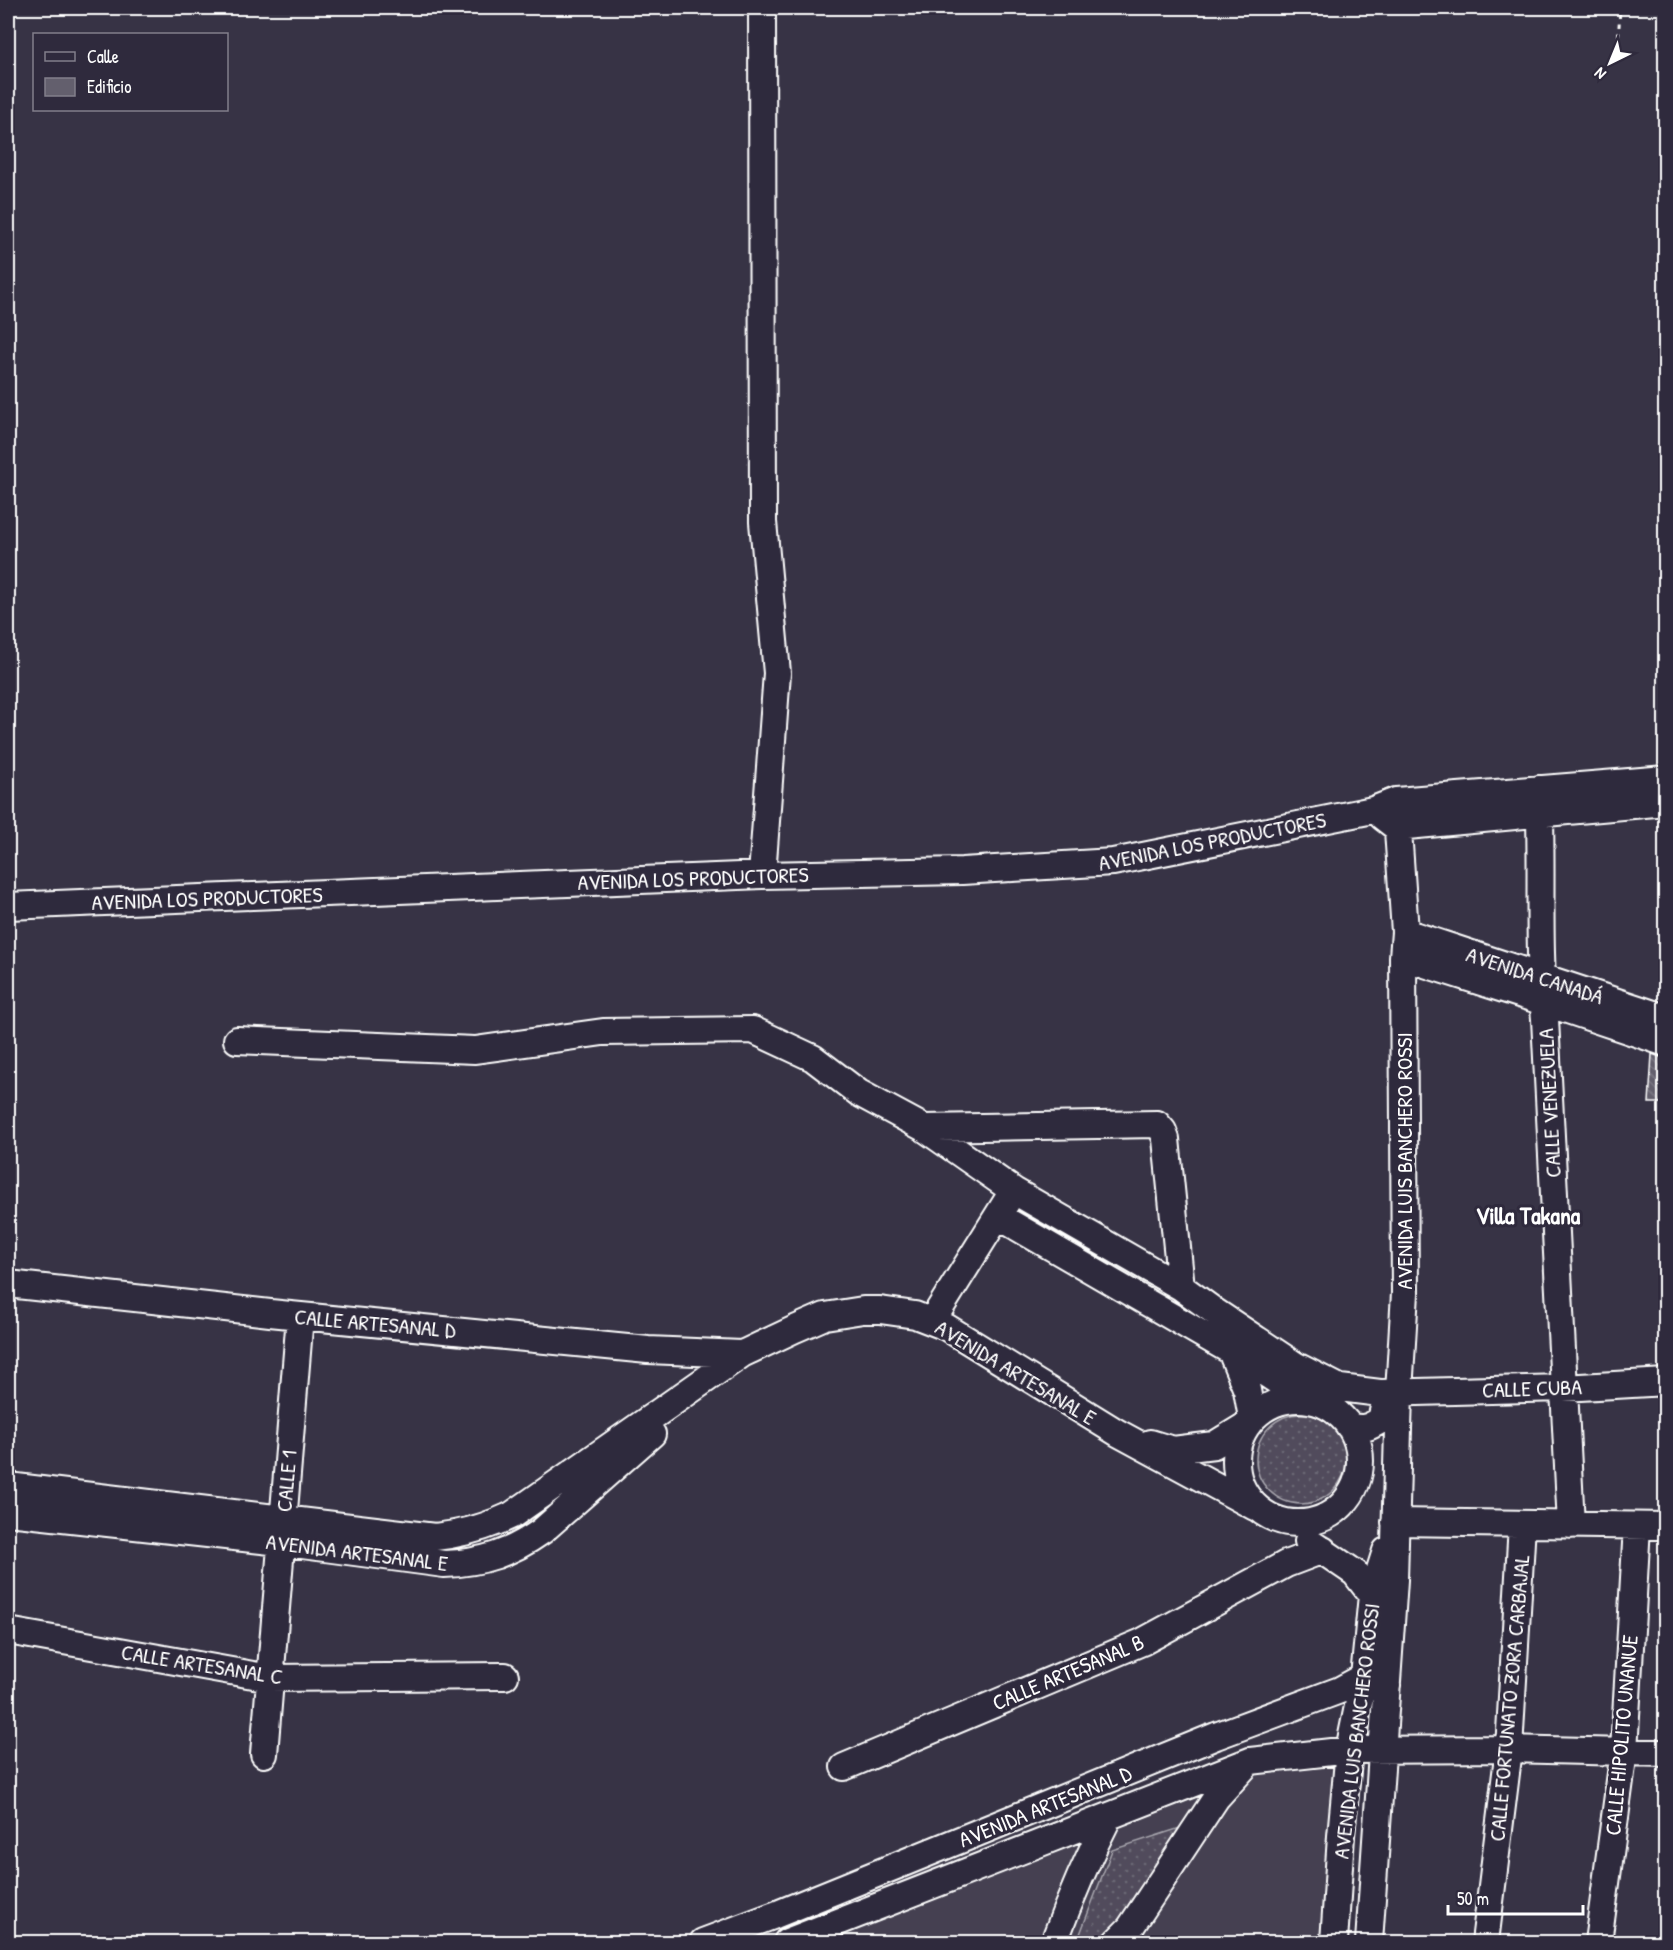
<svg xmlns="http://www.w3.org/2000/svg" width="1673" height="1950" font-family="'Patrick Hand',sans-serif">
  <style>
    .built { fill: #444051 }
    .grass { fill: url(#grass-dots); stroke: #a8a6ae; stroke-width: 1.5 }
    .building { fill: url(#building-back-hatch); stroke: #fff; stroke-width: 1.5; filter: url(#shadow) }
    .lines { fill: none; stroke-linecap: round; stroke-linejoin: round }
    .minor-casing { stroke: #fff; stroke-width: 30 }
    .path { stroke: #fff; stroke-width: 3; stroke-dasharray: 4.5 4.5; stroke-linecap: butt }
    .minor { stroke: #2f2a3d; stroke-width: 26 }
    .labels { text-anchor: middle; stroke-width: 6; stroke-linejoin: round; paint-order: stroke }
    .street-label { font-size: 22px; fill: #fff; stroke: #2f2a3d }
    .neighbourhood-label { font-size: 24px; font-weight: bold; fill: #fff; stroke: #2f2a3d }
  </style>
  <defs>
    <pattern id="grass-dots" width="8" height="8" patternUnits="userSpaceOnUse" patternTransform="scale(1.5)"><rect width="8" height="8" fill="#514c5c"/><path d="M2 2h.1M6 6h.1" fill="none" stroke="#6b6774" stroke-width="1.8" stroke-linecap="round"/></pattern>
    <pattern id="building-back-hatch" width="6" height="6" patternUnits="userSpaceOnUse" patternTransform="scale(1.5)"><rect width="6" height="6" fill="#635f6d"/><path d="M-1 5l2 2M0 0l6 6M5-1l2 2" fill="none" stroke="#7a7783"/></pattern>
    <filter id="shadow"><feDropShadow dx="5.5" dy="-5.5" stdDeviation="0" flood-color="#0009"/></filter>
  </defs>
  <rect width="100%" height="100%" fill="#373345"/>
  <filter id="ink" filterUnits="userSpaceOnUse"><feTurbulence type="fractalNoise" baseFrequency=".0167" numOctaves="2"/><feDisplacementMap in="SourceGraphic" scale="12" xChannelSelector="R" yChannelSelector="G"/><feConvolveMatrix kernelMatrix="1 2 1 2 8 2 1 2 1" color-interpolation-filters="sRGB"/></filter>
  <g filter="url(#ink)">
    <path class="built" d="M 1343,1765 L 1334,1942 L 817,1942 L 1252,1775 Z"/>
    <path class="grass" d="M1256 1459a45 45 0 1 1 90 0a45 45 0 1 1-90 0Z
      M 1180,1828 L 1184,1830 L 1104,1942 L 1077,1942 L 1112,1850 Z"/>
    <path class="building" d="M 1652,1054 L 1666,1059 L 1666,1103 L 1649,1103 Z"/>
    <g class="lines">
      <defs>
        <path id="minor" d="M 1539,789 C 1543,866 1537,942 1545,1019 L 1571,1525
          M 1383,817 L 1396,827 L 1666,802
          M 762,875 L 777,673 L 763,522 L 762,8
          M 8,906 L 762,875 L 962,871 L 1113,862 L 1373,810 L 1396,801 L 1666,779
          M 1405,932 L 1666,1018
          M 1403,957 L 1535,999 L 1666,1043
          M 237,1040 L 475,1050 L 603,1032 L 753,1030 L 813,1058 L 859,1093 L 924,1128 L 1014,1191 L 1181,1287
          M 924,1128 L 1157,1124 L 1163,1131 L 1166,1139 L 1181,1287 L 1214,1311 L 1295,1365 L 1340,1388 L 1380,1393 L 1563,1388 L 1666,1382
          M 998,1216 L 1231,1351 L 1285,1386 L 1311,1399
          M 8,1284 L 270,1313 L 648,1350 L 742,1354
          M 932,1321 L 1007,1201
          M 1231,1351 L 1247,1390 L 1252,1418
          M1236 1461a62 62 0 1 1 124 0a62 62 0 1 1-124 0Z
          M 1349,1426 C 1364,1430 1368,1428 1381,1420 L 1385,1403 L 1380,1393
          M 1150,1443 L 1173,1450 L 1214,1445 L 1245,1426
          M 8,1486 L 435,1537 C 463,1534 487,1527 512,1515 L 742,1354 L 795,1329 L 825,1316 L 863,1310 L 880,1310 L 915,1315 L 946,1327 L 1118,1433 L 1255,1507
          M 8,1512 L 280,1542 L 444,1564 C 482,1563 511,1553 542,1531 L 652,1434
          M 1395,1522 L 1666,1526
          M 1308,1541 L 1355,1573 L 1372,1595 L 1385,1598
          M 8,1631 L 270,1678 L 505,1676
          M 264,1754 L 300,1316
          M 844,1767 L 1142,1642 L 1286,1564 L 1323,1550
          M 703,1942 L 775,1915 L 1216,1736 L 1340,1690 L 1364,1677 L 1387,1685
          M 787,1942 L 1250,1761 L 1349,1750 L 1509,1749 L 1666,1753
          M 1054,1942 C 1070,1899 1088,1857 1109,1816
          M 1116,1942 L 1130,1928 L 1216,1798 L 1246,1765
          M 1334,1942 L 1341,1836 L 1349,1750 L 1364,1677 L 1372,1595 L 1386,1551
          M 1369,1942 L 1394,1580 L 1399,1392 L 1405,1293 L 1403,957 L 1405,932 L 1396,801
          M 1485,1942 L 1509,1749 L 1522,1524
          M 1598,1942 L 1624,1751 L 1637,1526"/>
      </defs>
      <use href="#minor" class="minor-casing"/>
      <path class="path" d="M 1618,45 L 1620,8"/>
      <use href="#minor" class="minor"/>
    </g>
  </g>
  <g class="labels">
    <g class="street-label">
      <text transform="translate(1212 841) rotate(-11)" y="8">AVENIDA LOS PRODUCTORES</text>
      <text transform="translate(693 878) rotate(-2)" y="8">AVENIDA LOS PRODUCTORES</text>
      <text transform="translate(207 898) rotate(-2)" y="8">AVENIDA LOS PRODUCTORES</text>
      <text transform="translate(1535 975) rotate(18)" y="8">AVENIDA CANADÁ</text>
      <text transform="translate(1549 1103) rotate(-93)" y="8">CALLE VENEZUELA</text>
      <text transform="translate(1404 1161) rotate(-90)" y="8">AVENIDA LUIS BANCHERO ROSSI</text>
      <text transform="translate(375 1323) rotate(5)" y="8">CALLE ARTESANAL D</text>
      <text transform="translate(1016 1372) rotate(31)" y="8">AVENIDA ARTESANAL E</text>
      <text transform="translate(1532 1388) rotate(-2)" y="8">CALLE CUBA</text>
      <text transform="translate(286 1481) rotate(-85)" y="8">CALLE 1</text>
      <text transform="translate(357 1552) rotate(7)" y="8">AVENIDA ARTESANAL E</text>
      <text transform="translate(202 1664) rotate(9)" y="8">CALLE ARTESANAL C</text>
      <text transform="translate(1068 1672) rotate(-23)" y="8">CALLE ARTESANAL B</text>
      <text transform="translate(1509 1698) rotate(-85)" y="8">CALLE FORTUNATO ZORA CARBAJAL</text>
      <text transform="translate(1356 1731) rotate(-83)" y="8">AVENIDA LUIS BANCHERO ROSSI</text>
      <text transform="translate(1621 1735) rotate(-85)" y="8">CALLE HIPOLITO UNANUE</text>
      <text transform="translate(1045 1806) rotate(-22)" y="8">AVENIDA ARTESANAL D</text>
    </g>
    <g class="neighbourhood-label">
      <text x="1528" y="1224">Villa Takana</text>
    </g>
  </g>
  <rect width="1673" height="1950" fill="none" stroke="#2f2a3d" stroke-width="30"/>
  <rect x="15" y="15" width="1643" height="1920" fill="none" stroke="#fff" stroke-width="2" filter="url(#ink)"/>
  <rect x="33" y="33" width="195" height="78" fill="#2f2a3d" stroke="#827f8b" stroke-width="1.5"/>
  <rect x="45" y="52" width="30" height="9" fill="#2f2a3d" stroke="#827f8b" stroke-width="1.5"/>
  <text x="87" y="63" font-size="18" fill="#ffffff">Calle</text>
  <rect x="45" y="78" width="30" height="18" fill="#635f6d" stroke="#827f8b" stroke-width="1.5"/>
  <text x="87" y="93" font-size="18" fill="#ffffff">Edificio</text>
  <g transform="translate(1610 63) rotate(223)" stroke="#2f2a3d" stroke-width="4.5" paint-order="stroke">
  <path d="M0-4.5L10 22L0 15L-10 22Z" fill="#ffffff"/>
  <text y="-9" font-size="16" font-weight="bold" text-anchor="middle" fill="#ffffff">N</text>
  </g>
  <path d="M1448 1905v9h135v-9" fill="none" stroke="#ffffff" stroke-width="3"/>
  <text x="1457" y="1905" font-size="18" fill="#ffffff" stroke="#2f2a3d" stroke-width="4.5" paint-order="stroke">50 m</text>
</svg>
